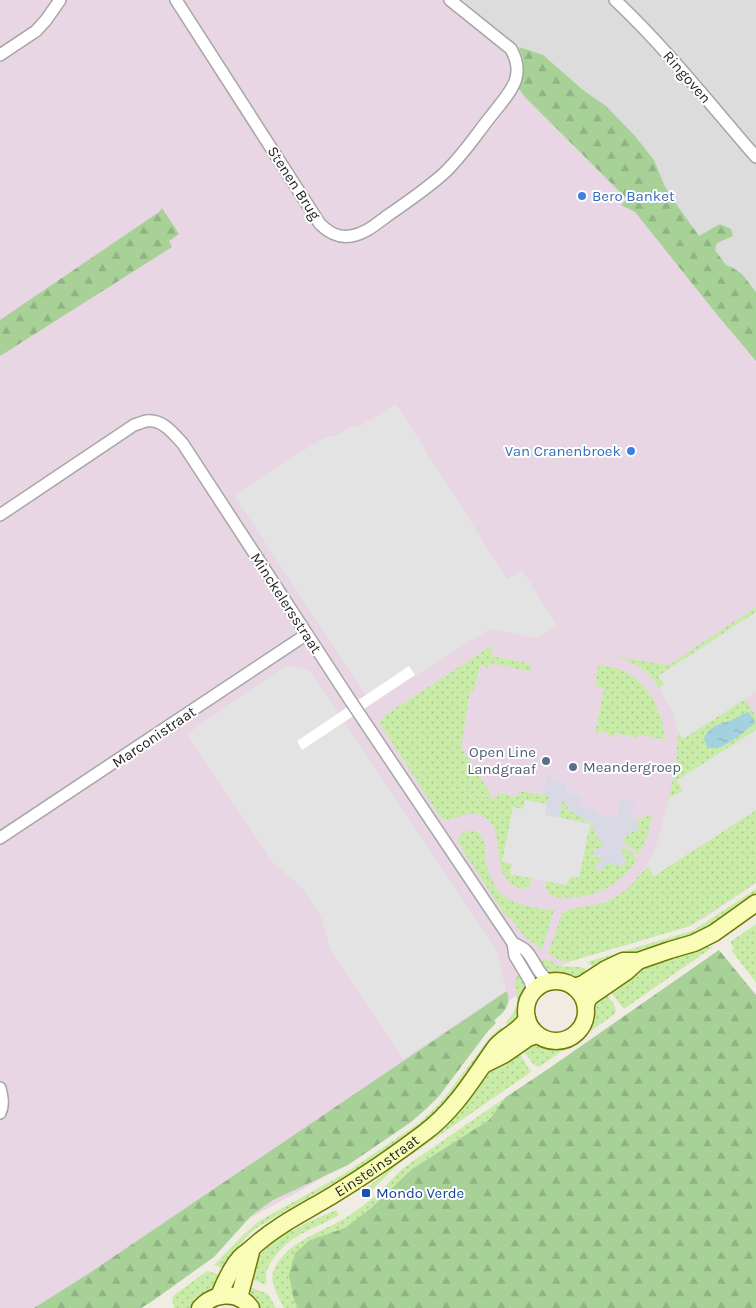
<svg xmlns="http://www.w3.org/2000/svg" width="756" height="1308" font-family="Karla,sans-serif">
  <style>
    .residential { fill: #dddcdc }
    .industrial { fill: #e9d6e5 }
    .grass { fill: url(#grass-dots) }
    .forest { fill: url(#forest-firs) }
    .parking { fill: #e3e3e3 }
    .plaza { fill: #d9d9e6 }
    .water { fill: url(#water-ripples) }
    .pier { fill: #fff }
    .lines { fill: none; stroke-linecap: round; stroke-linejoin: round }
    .street-casing { stroke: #a6a6a6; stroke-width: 14 }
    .secondary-casing { stroke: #6c7b00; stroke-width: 19 }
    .street { stroke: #fff; stroke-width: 11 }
    .secondary { stroke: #f8fcb6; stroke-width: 16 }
    .shop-dot { fill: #3f7fe0; stroke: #fff; stroke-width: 2 }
    .service-dot { fill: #5c6f8a; stroke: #fff; stroke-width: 2 }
    .transit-dot { fill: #1a4fb4; stroke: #fff; stroke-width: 2 }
    .labels { text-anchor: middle; stroke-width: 4; stroke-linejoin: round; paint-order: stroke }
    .street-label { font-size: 15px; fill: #1f1f1f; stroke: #fff }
    .shop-label { font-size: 15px; fill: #366cbe; stroke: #fff; text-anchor: start }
    .service-label { font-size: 15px; fill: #4e5e75; stroke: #fff; text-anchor: end }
    .transit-label { font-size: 15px; fill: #164399; stroke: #fff; text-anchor: start }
  </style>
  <defs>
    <pattern id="grass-dots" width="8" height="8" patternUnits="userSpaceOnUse" patternTransform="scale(1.25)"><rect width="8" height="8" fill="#c8eca8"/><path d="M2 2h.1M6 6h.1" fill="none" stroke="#abca90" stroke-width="1.8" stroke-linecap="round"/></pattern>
    <pattern id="forest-firs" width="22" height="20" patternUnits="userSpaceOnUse" patternTransform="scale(1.25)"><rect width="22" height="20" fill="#a7d197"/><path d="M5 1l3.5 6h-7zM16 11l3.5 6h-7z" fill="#8fb382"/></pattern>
    <pattern id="water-ripples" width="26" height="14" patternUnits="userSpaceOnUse" patternTransform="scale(1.25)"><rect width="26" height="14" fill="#a3d1e0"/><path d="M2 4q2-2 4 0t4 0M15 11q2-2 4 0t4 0" fill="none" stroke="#8cb3c0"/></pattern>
  </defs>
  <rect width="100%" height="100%" fill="#f0ece4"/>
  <path class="residential" d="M 445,0 L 756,0 L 756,361 L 635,212 L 621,205 Z"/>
  <path class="industrial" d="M 0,0 L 445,0 L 498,49 L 627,199 L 621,205 L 635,212 L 718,316 L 756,361 L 756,883 L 703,919 L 635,942 L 575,959 L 551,972 L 511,999 L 442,1091 L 316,1182 L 210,1240 L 110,1308 L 0,1308 Z"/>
  <path class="grass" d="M 756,607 L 756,612 L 659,676 L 664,685 L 659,688 C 649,670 631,660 611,656 L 669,665 Z
    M 493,645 L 491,656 L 528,663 L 531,668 L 530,671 L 527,671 L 490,663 L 488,668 L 480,665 L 474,692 L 470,692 L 461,748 L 493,797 L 448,789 L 497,799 L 498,793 L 518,797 L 519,791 L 549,796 L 547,804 L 525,800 L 523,809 L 513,807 L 512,864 L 510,874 L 532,878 L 530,886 L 521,889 C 486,875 508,838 488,820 C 468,803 457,825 441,818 L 380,724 L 380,721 L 385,715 Z
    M 598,665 C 606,666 614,667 621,670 C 649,681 663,712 665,740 L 638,734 L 637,738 L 614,733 L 613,737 L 608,736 L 608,733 L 599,731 L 598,734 L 595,733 L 604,688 L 595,686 Z
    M 745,699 L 756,716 L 756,730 L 678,780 L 683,791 L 669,798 L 676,765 L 678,731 L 683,739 Z
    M 563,799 L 568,807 L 593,826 L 598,838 L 602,842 L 603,844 L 601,848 L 598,849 L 596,857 L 601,858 L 602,860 L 598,864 L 603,869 L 606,865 L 611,863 L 618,866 L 625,856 L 621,849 L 621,846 L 631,851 L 637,859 C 630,870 621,880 609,887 C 597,894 564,903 551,895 C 547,892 546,886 545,881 L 567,885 L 570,876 L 579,877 L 590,824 L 559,817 Z
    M 756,810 L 756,883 L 690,926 L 572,961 C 562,963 556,959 548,953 L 562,914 C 571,906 590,907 603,903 C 612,899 622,893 629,887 C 636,880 641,872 648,867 L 654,876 Z
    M 653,814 L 647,837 L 639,855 L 631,847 L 623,843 C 625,835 629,832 636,830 L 638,821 L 634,819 L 643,818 Z
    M 469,830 C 476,831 482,834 484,841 C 486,845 485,851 485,856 C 487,871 493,888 505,897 C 517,905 540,909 554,910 L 542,950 L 523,935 L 511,919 L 505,915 L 460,846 L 458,839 C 461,833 464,832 469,830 Z
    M 756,889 L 756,894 C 735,910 711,926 687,936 C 666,944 644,947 624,956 C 615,959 606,965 597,969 L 588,963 L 590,961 L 692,931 Z
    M 756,924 L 756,983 L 732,951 L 734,949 L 730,942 Z
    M 703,947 L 713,947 L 624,1009 L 609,990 C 621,981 632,972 646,967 C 665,959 684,956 703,947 Z
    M 542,959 C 550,959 555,965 562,966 C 574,968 579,964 591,972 C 589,973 586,975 584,976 C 570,983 547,973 540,961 Z
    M 520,974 L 523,980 L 525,993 L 518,1017 L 508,1028 L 506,1022 C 513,1015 518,1007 517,997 C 516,989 513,984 516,977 Z
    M 605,993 C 610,999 618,1007 615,1014 L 539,1067 L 534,1065 L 522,1049 L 540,1042 L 551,1045 L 562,1045 L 576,1039 L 584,1032 L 587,1027 L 596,1001 Z
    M 501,1027 L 504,1031 L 480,1055 L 447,1099 L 424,1122 L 404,1137 L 350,1174 L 258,1227 L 250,1233 L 236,1249 L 225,1269 L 214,1265 L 244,1234 L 259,1221 L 344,1174 L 419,1123 L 439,1104 L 448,1093 L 491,1036 Z
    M 518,1051 L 531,1072 L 398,1164 L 367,1195 L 364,1190 L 391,1168 L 412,1154 L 411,1152 L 464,1105 L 491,1071 L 496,1066 Z
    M 506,1097 L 489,1120 L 412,1169 L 371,1208 L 345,1229 L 310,1240 L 294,1301 L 298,1308 L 284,1308 C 279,1298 270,1284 273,1272 C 274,1269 276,1265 278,1262 C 293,1241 316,1234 338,1222 C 350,1216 360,1208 370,1200 C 383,1191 393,1176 406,1166 Z
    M 336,1210 L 339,1215 C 315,1229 294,1233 276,1255 C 272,1260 268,1266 266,1273 C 266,1277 267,1281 266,1285 L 249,1278 C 251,1274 253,1268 255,1263 C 263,1249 278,1238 291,1230 L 292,1231 L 306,1223 Z
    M 207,1271 L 221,1275 L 214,1288 L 199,1298 L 190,1308 L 174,1308 L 172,1299 L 174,1295 Z
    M 250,1287 L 268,1294 L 276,1308 L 259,1308 L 251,1294 Z"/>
  <path class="forest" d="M 519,47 L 543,55 L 583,90 L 606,106 L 635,136 L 654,160 L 664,185 L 679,208 L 699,236 L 720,224 L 731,229 L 733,236 L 717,243 L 715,250 L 726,265 L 733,268 L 742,274 L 756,292 L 756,361 L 718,316 L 635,212 L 621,205 L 627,199 L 524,96 L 519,89 C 525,72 526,64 519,47 Z
    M 162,208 L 179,234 L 169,241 L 172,247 L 0,356 L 0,320 L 159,212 Z
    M 719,950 L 756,995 L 756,1308 L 298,1308 L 294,1301 L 289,1275 L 295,1253 L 310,1240 L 345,1228 L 371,1208 L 412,1169 L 489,1120 L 506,1097 L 551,1067 Z
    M 507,991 C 511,1005 505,1012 494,1020 L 496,1023 L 488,1031 L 439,1096 L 426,1109 L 411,1122 L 348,1165 L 273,1200 L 251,1216 L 214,1257 L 151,1302 L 141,1308 L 34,1308 L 88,1274 Z"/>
  <path class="parking" d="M 396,404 L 507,579 L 522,570 L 557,626 L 538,638 L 489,629 L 416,676 L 409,667 L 366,695 L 234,495 L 325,437 L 338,435 L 351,427 L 362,425 Z
    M 756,612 L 756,692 L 683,739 L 678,731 L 674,715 L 659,688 L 664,685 L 658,676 Z
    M 287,665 L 310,671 L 497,951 L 506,991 L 403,1059 L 330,948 L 321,917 L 301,886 L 275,865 L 187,734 Z
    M 756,730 L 756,810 L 654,876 L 649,867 L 643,871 L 653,853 L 659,837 L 669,798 L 683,791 L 677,780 Z
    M 525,800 L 547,804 L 545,815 L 590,824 L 579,878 L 570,876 L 567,885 L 510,874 L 512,864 L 502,862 L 513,807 L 523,809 Z"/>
  <path class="plaza" d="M 547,776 L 553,777 L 552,781 L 567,784 L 566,792 L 581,795 L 579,806 L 598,810 L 597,814 L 617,818 L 621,799 L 634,802 L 632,816 L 633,818 L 638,821 L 639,828 L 636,830 L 626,836 L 622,844 L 621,849 L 626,859 L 625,865 L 621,866 L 618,866 L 611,863 L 608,864 L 601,871 L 596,869 L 596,866 L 602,860 L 600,857 L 594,856 L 593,852 L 594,849 L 601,848 L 603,844 L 602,842 L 596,836 L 593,826 L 582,817 L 568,810 L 567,803 L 563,799 L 559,817 L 545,815 L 549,796 L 543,795 Z"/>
  <path class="water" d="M 748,712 L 755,720 L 754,724 C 744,731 708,765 704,738 C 713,723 719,726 734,719 C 739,717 743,714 748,712 Z"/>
  <path class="pier" d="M 409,666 L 415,675 L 302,750 L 297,741 Z"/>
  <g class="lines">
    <defs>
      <path id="street" d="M 176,0 L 320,224 C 329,233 338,238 351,236 C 365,234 376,224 387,216 C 406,203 425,190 442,175 C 461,158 475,136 491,116 C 498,107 514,89 516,78 C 519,67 516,58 511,49 L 450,0
        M 615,0 C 666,48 710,104 756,157
        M 0,55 L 36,31 L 46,20 L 60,0
        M 0,515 L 134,425 C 138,424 142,422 146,421 C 163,419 173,433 183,444 L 350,700 L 513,943 L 515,956 L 530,981 L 533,992
        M 0,838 L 307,634
        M 513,943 C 517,945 521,947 524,949 C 535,958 537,976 551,981
        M 0,1088 C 2,1096 4,1105 0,1113"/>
      <g id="secondary">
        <circle cx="556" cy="1011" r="30"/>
        <path d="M 574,987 L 583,984 L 606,969 L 623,961 L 638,961 L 670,950 L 694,943 L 714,933 L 756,903"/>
        <path d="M 586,1005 L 588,999 L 591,996 L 626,972 L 638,961"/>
        <path d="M 485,1064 L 505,1054 L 528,1038 L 537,1035"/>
        <path id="s1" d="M 219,1296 C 224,1284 230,1269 239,1259 C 243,1254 249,1251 253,1247 C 277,1225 305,1212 333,1195 C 364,1176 395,1155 424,1133 C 454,1111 473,1079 494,1049 C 503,1036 520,1032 527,1018"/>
        <path d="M 239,1298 L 252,1248"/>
        <path d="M 200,1308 C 213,1293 238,1290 251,1308"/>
      </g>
    </defs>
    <use href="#street" class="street-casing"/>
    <use href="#secondary" class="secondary-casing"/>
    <use href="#street" class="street"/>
    <use href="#secondary" class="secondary"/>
  </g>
  <g class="shop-dot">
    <circle cx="582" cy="196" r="5"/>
    <circle cx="631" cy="451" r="5"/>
  </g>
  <g class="service-dot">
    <circle cx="546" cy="761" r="5"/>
    <circle cx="573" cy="767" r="5"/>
  </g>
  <rect class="transit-dot" x="361" y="1188" width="10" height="10" rx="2.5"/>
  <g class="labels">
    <g class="street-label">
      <text transform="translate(687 77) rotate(49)" y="5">Ringoven</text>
      <text transform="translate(294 183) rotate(57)" y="5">Stenen Brug</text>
      <text transform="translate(286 603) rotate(57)" y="5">Minckelersstraat</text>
      <text transform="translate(154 737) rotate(-34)" y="5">Marconistraat</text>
      <text dy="5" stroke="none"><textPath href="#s1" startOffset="209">Einsteinstraat</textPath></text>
    </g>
    <g class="shop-label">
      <text x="592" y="201">Bero Banket</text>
      <text x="621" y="456" text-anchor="end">Van Cranenbroek</text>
    </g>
    <g class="service-label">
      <text x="536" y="757">Open Line<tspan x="536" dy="17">Landgraaf</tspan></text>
      <text x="583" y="772" text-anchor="start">Meandergroep</text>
    </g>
    <g class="transit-label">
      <text x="376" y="1198">Mondo Verde</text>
    </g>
  </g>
</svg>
